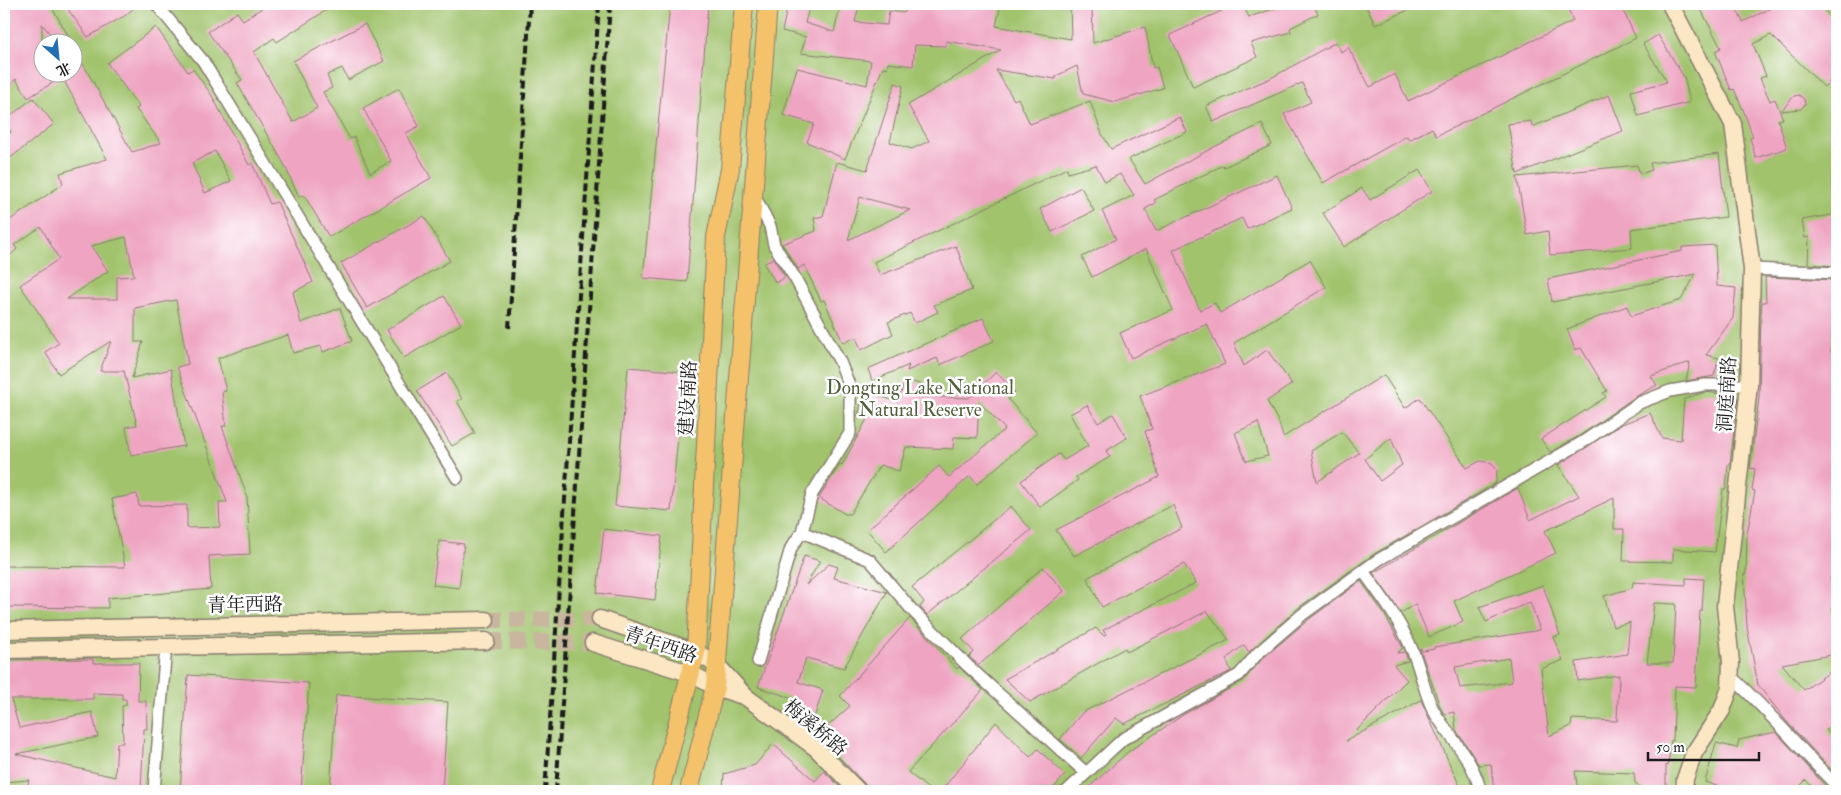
<svg xmlns="http://www.w3.org/2000/svg" width="1841" height="795" font-family="'IM FELL Double Pica','Noto Serif SC',serif">
  <style>
    .green { fill: #a0c36c; stroke: #5e7044; fill-rule: evenodd }
    .building { fill: #efa5c2; fill-rule: evenodd }
    .lines { fill: none; stroke-linecap: round; stroke-linejoin: round }
    .secondary-tunnel { stroke: #c9b69e; stroke-width: 16; stroke-dasharray: 16 8; stroke-linecap: butt }
    .street-casing { stroke: #887c6e; stroke-width: 14 }
    .secondary-casing { stroke: #887c6e; stroke-width: 19 }
    .primary-casing { stroke: #887c6e; stroke-width: 20 }
    .street { stroke: #fff; stroke-width: 11 }
    .secondary { stroke: #fbe7c3; stroke-width: 16 }
    .primary { stroke: #f4c26a; stroke-width: 18 }
    .rail { stroke: #1c1c1c; stroke-width: 4; stroke-dasharray: 8 4; stroke-linecap: butt }
    .labels { text-anchor: middle; stroke-width: 5; stroke-linejoin: round; paint-order: stroke }
    .park-label { font-size: 19px; fill: #515f3c; stroke: #fff }
    .street-label { font-size: 19px; fill: #1c1c1c; stroke: #fff }
  </style>
  <rect width="100%" height="100%" fill="#fff"/>
  <filter id="ink" filterUnits="userSpaceOnUse"><feTurbulence type="fractalNoise" baseFrequency=".02" numOctaves="2"/><feDisplacementMap in="SourceGraphic" scale="10" xChannelSelector="R" yChannelSelector="G"/><feConvolveMatrix kernelMatrix="1 2 1 2 8 2 1 2 1" color-interpolation-filters="sRGB"/></filter>
  <filter id="wash" filterUnits="userSpaceOnUse"><feTurbulence type="fractalNoise" baseFrequency=".0096" numOctaves="4" result="noise"/><feDisplacementMap in="SourceGraphic" scale="20" xChannelSelector="R" yChannelSelector="G"/><feGaussianBlur stdDeviation="1.12" result="paint"/><feColorMatrix in="noise" values="0 0 0 0 0 0 0 0 0 0 0 0 0 0 0 0 0 1.4 0 .05"/><feComposite in="paint" operator="in"/></filter>
  <g filter="url(#wash)">
    <rect width="100%" height="100%" fill="#f4dcbf"/>
    <path class="green" d="M 4,4 L 1837,4 L 1837,791 L 4,791 ZM 42,42 L 72,42 L 72,72 L 42,72 Z"/>
    <g id="blocks">
      <path class="building" d="M 4,4 L 50,4 L 72,42 L 57,42 L 42,24 L 42,72 L 72,72 L 72,44 L 132,152 L 161,143 L 136,109 L 139,107 L 107,63 L 156,27 L 188,72 L 193,69 L 211,94 L 249,165 L 252,163 L 270,204 L 277,202 L 313,282 L 293,292 L 301,323 L 340,308 L 352,341 L 323,352 L 321,346 L 293,353 L 288,335 L 218,358 L 226,391 L 222,392 L 226,426 L 222,426 L 247,496 L 250,554 L 209,556 L 211,589 L 108,598 L 108,608 L 5,607 L 5,566 L 125,567 L 112,499 L 137,494 L 139,506 L 187,505 L 187,528 L 220,527 L 219,502 L 227,502 L 177,367 L 188,364 L 176,300 L 135,308 L 135,342 L 143,342 L 132,378 L 171,369 L 184,446 L 131,455 L 126,427 L 137,425 L 124,371 L 100,371 L 111,341 L 59,374 L 45,352 L 59,343 L 20,285 L 59,259 L 41,227 L 14,245 L 17,249 L 4,261 L 4,224 L 63,184 L 60,173 L 107,159 L 62,77 L 28,98 L 16,79 L 4,92 ZM 215,151 L 231,181 L 205,193 L 192,163 ZM 126,237 L 134,276 L 117,277 L 117,299 L 67,299 L 108,271 L 91,246 Z
        M 64,4 L 138,4 L 126,15 L 88,37 Z
        M 268,4 L 336,4 L 277,42 L 274,38 L 254,52 L 293,122 L 317,108 L 293,61 L 365,24 L 384,61 L 348,80 L 342,68 L 327,75 L 332,88 L 323,92 L 350,139 L 354,137 L 370,173 L 391,161 L 363,108 L 399,88 L 419,126 L 406,133 L 431,178 L 329,237 L 304,195 L 299,197 L 283,162 L 237,83 L 242,80 L 208,32 L 237,12 L 243,20 Z
        M 670,4 L 708,4 L 687,282 L 643,278 Z
        M 788,4 L 810,4 L 805,23 L 834,32 L 841,4 L 859,6 L 855,22 L 887,25 L 889,11 L 904,13 L 910,4 L 1001,4 L 996,26 L 1071,39 L 1070,4 L 1092,4 L 1093,43 L 1145,27 L 1153,68 L 1157,67 L 1163,88 L 1115,102 L 1083,94 L 1077,66 L 1056,76 L 1056,79 L 996,70 L 1014,100 L 1018,98 L 1030,124 L 1090,101 L 1102,134 L 1111,149 L 1180,117 L 1187,132 L 1129,159 L 1145,184 L 1214,147 L 1262,124 L 1272,145 L 1224,167 L 1223,165 L 1154,200 L 1156,203 L 1145,209 L 1156,231 L 1277,175 L 1292,208 L 1247,229 L 1242,218 L 1173,250 L 1200,310 L 1215,303 L 1220,313 L 1310,260 L 1326,287 L 1234,343 L 1244,366 L 1267,350 L 1292,384 L 1267,401 L 1279,423 L 1283,437 L 1384,375 L 1405,408 L 1420,398 L 1467,468 L 1480,461 L 1492,463 L 1497,470 L 1496,483 L 1374,554 L 1298,608 L 1249,652 L 1244,645 L 1226,659 L 1231,671 L 1124,724 L 1116,718 L 1081,758 L 1060,739 L 1083,712 L 1229,640 L 1207,611 L 1127,652 L 1125,648 L 1030,702 L 1005,679 L 1096,628 L 1104,636 L 1106,635 L 1103,630 L 1196,583 L 1184,564 L 1102,607 L 1087,578 L 1182,528 L 1173,505 L 1074,556 L 1056,530 L 1159,477 L 1145,431 L 1152,429 L 1140,396 L 1225,364 L 1207,324 L 1131,358 L 1120,333 L 1173,310 L 1146,249 L 1092,277 L 1082,257 L 1116,239 L 1102,211 L 1134,195 L 1120,174 L 1105,182 L 1096,165 L 1068,173 L 1067,168 L 874,262 L 880,275 L 956,246 L 972,290 L 934,305 L 938,312 L 915,323 L 910,313 L 888,322 L 893,334 L 861,350 L 856,337 L 843,343 L 824,300 L 821,301 L 804,265 L 798,269 L 782,244 L 816,231 L 814,218 L 823,216 L 837,162 L 867,170 L 895,83 L 903,86 L 890,142 L 912,149 L 929,141 L 908,105 L 1001,50 L 946,41 L 946,46 L 915,45 L 913,66 L 888,63 L 887,68 L 883,67 L 845,159 L 807,142 L 814,124 L 783,115 L 797,68 L 867,85 L 871,61 L 801,53 L 806,37 L 782,31 ZM 860,197 L 910,210 L 848,240 ZM 1258,422 L 1268,456 L 1246,461 L 1235,433 ZM 1342,432 L 1359,453 L 1317,482 L 1311,451 ZM 1391,438 L 1402,465 L 1380,481 L 1365,459 Z
        M 1236,4 L 1242,4 L 1249,17 L 1289,4 L 1313,4 L 1318,14 L 1290,28 L 1291,32 L 1251,43 L 1257,57 L 1193,87 L 1170,35 Z
        M 1365,4 L 1422,4 L 1375,25 Z
        M 1566,4 L 1620,4 L 1636,38 L 1436,136 L 1432,128 L 1409,140 L 1407,136 L 1323,183 L 1284,114 L 1311,102 L 1302,83 L 1213,122 L 1206,106 L 1271,78 L 1336,42 L 1341,52 L 1348,47 L 1370,87 L 1395,74 L 1408,101 L 1573,21 Z
        M 1698,4 L 1734,4 L 1743,22 L 1779,4 L 1819,4 L 1837,25 L 1837,74 L 1824,87 L 1771,35 L 1753,44 L 1766,76 L 1760,78 L 1770,101 L 1775,99 L 1783,119 L 1778,120 L 1787,148 L 1756,158 L 1750,138 L 1753,137 L 1744,112 L 1734,89 L 1731,90 L 1715,51 L 1721,48 Z
        M 1658,35 L 1684,77 L 1690,102 L 1638,116 L 1631,91 L 1667,82 L 1643,44 Z
        M 1609,95 L 1623,131 L 1517,174 L 1508,124 L 1531,121 L 1532,127 Z
        M 1799,95 L 1804,99 L 1805,104 L 1801,109 L 1781,111 L 1794,96 Z
        M 33,98 L 54,124 L 4,163 L 4,138 L 11,132 L 4,121 Z
        M 1719,154 L 1726,217 L 1631,229 L 1632,248 L 1550,255 L 1548,231 L 1527,235 L 1517,177 L 1637,165 L 1640,174 L 1652,170 L 1650,163 Z
        M 1419,170 L 1432,191 L 1344,247 L 1323,213 L 1362,188 L 1370,200 Z
        M 1081,187 L 1094,211 L 1052,232 L 1040,209 Z
        M 1837,214 L 1837,266 L 1808,264 L 1809,237 L 1805,238 L 1802,220 Z
        M 424,216 L 450,261 L 367,308 L 341,263 Z
        M 1715,245 L 1717,286 L 1736,288 L 1733,318 L 1706,355 L 1719,358 L 1714,376 L 1686,381 L 1690,362 L 1651,376 L 1657,385 L 1635,397 L 1579,436 L 1550,452 L 1541,439 L 1606,397 L 1603,393 L 1607,391 L 1581,348 L 1575,350 L 1567,329 L 1627,306 L 1631,316 L 1681,300 L 1696,274 L 1552,302 L 1548,279 L 1682,251 L 1682,247 Z
        M 773,258 L 785,277 L 776,283 L 764,264 Z
        M 1765,277 L 1837,280 L 1837,313 L 1834,312 L 1831,352 L 1837,350 L 1837,578 L 1830,578 L 1837,602 L 1837,606 L 1832,607 L 1837,628 L 1837,654 L 1782,664 L 1804,690 L 1837,667 L 1837,723 L 1826,730 L 1837,743 L 1837,776 L 1787,722 L 1758,685 L 1747,627 L 1744,574 L 1746,574 L 1747,534 L 1755,491 L 1752,490 L 1755,469 L 1750,468 L 1759,398 L 1761,315 L 1762,302 L 1766,302 Z
        M 444,296 L 461,324 L 404,358 L 387,330 Z
        M 983,318 L 994,341 L 940,365 L 937,358 L 907,371 L 909,365 L 872,381 L 868,369 Z
        M 628,367 L 684,372 L 671,511 L 615,506 Z
        M 996,372 L 1015,392 L 1008,399 L 1037,433 L 977,484 L 970,476 L 886,552 L 867,530 L 939,466 L 949,477 L 1005,429 L 979,402 L 977,438 L 954,437 L 953,449 L 906,447 L 899,471 L 880,465 L 850,514 L 845,514 L 819,498 L 840,464 L 842,465 L 867,419 L 858,416 L 864,391 L 898,402 L 905,380 L 924,385 L 921,396 L 969,398 Z
        M 447,373 L 462,399 L 457,401 L 475,433 L 452,446 L 417,391 Z
        M 1705,392 L 1738,396 L 1730,465 L 1728,465 L 1726,489 L 1723,489 L 1715,552 L 1673,549 L 1673,562 L 1623,561 L 1624,529 L 1614,529 L 1614,498 L 1545,531 L 1556,553 L 1454,601 L 1463,622 L 1429,637 L 1415,604 L 1401,613 L 1373,573 L 1518,488 L 1530,520 L 1579,496 L 1558,465 L 1622,424 L 1650,413 L 1662,438 L 1681,440 L 1684,399 Z
        M 1087,405 L 1098,423 L 1113,414 L 1127,438 L 1106,451 L 1110,457 L 1076,477 L 1078,480 L 1040,507 L 1021,481 L 1059,454 L 1064,460 L 1088,446 L 1070,414 Z
        M 1011,506 L 1031,530 L 927,615 L 920,607 L 924,602 L 912,587 Z
        M 604,529 L 662,536 L 655,600 L 597,593 Z
        M 439,541 L 464,544 L 459,588 L 433,585 Z
        M 804,556 L 820,561 L 806,585 L 829,564 L 838,567 L 834,578 L 887,592 L 844,668 L 806,658 L 798,682 L 823,690 L 814,718 L 791,711 L 798,700 L 758,687 Z
        M 1043,567 L 1064,591 L 979,665 L 969,657 L 974,652 L 962,639 Z
        M 1686,578 L 1704,579 L 1702,611 L 1700,611 L 1696,687 L 1675,686 L 1673,741 L 1671,740 L 1668,766 L 1666,765 L 1666,791 L 1642,791 L 1642,788 L 1635,783 L 1634,773 L 1575,771 L 1578,791 L 1494,791 L 1491,764 L 1479,765 L 1456,730 L 1454,712 L 1444,714 L 1441,709 L 1420,649 L 1423,651 L 1434,649 L 1434,647 L 1540,630 L 1530,602 L 1486,622 L 1479,607 L 1543,585 L 1560,635 L 1553,637 L 1563,660 L 1541,669 L 1549,736 L 1571,726 L 1572,719 L 1617,721 L 1619,675 L 1578,681 L 1576,662 L 1627,654 L 1630,622 L 1613,627 L 1604,596 L 1632,588 L 1633,582 L 1686,585 ZM 1654,603 L 1676,604 L 1673,663 L 1647,663 ZM 1509,658 L 1512,682 L 1460,688 L 1455,667 Z
        M 1361,581 L 1384,614 L 1401,644 L 1403,648 L 1397,653 L 1405,652 L 1408,661 L 1394,665 L 1407,680 L 1346,741 L 1421,700 L 1462,791 L 1085,791 L 1129,751 L 1183,715 L 1243,681 L 1263,658 L 1308,620 Z
        M 910,618 L 957,669 L 959,667 L 983,690 L 908,772 L 931,791 L 868,791 L 865,784 L 838,756 L 840,754 L 819,734 L 850,706 L 840,696 Z
        M 93,659 L 93,663 L 139,663 L 138,701 L 146,701 L 147,729 L 144,729 L 141,791 L 26,791 L 29,780 L 4,782 L 4,660 ZM 93,693 L 122,694 L 122,699 L 126,699 L 126,705 L 122,706 L 123,743 L 117,743 L 115,777 L 16,754 L 98,737 L 92,712 L 19,728 L 11,699 L 93,699 Z
        M 188,675 L 309,683 L 301,791 L 180,791 Z
        M 336,695 L 448,702 L 442,791 L 330,791 Z
        M 996,722 L 1030,757 L 1038,749 L 1065,775 L 1051,791 L 941,791 Z
        M 1776,732 L 1830,791 L 1816,791 L 1806,780 L 1795,791 L 1732,791 L 1705,782 L 1716,743 L 1737,748 L 1739,740 Z
        M 773,744 L 815,781 L 824,771 L 844,791 L 723,791 L 724,774 L 755,765 Z"/>
    </g>
  </g>
  <g filter="url(#ink)">
    <use href="#blocks" fill-opacity="0" stroke="#887c6e" stroke-width="1"/>
    <g class="lines">
      <path class="secondary-tunnel" d="M 486,620 L 600,619
        M 486,641 L 593,643"/>
      <defs>
        <path id="street" d="M 156,4 L 203,61 L 457,478
          M 755,197 L 770,226 L 774,245 L 795,278 L 840,362 L 850,387 L 850,433 L 812,494 L 802,532
          M 1752,269 L 1837,273
          M 1363,571 C 1382,597 1401,622 1413,652 C 1421,670 1425,697 1435,713 C 1450,738 1475,761 1480,791
          M 758,661 L 791,548 L 802,532 L 870,560 L 912,610 L 968,666 L 1085,772
          M 1730,676 C 1769,710 1800,750 1837,786
          M 154,791 L 166,646
          M 1067,791 L 1123,739 L 1239,675 L 1258,653 L 1303,614 L 1378,560 L 1583,442 L 1639,403 L 1670,391 L 1704,385 L 1749,385"/>
        <path id="secondary" d="M 1670,4 L 1733,124 L 1752,269 L 1749,385 L 1725,606 L 1731,662 L 1730,688 L 1722,710 L 1694,753 L 1685,779 L 1684,791
          M 600,619 L 696,652 L 717,665 L 746,697 L 816,748 L 858,791
          M 4,630 L 486,620
          M 593,643 L 692,674 L 715,687 L 746,697
          M 4,650 L 486,641"/>
        <path id="primary" d="M 660,791 L 696,652 L 716,237 L 730,169 L 744,4
          M 689,791 L 715,687 L 768,4"/>
      </defs>
      <use href="#street" class="street-casing"/>
      <use href="#secondary" class="secondary-casing"/>
      <use href="#primary" class="primary-casing"/>
      <use href="#street" class="street"/>
      <use href="#secondary" class="secondary"/>
      <use href="#primary" class="primary"/>
      <path class="rail" d="M 509,328 L 530,4
        M 545,791 L 599,4
        M 556,791 L 610,4"/>
    </g>
  </g>
  <g class="labels">
    <g class="park-label">
      <text x="920" y="394">Dongting Lake National<tspan x="920" dy="22">Natural Reserve</tspan></text>
    </g>
    <g class="street-label">
      <text transform="translate(1726 394) rotate(-86)" y="7">洞庭南路</text>
      <text transform="translate(687 398) rotate(-87)" y="7">建设南路</text>
      <text transform="translate(245 604) rotate(-1)" y="7">青年西路</text>
      <text transform="translate(661 644) rotate(19)" y="7">青年西路</text>
      <text transform="translate(816 727) rotate(40)" y="7">梅溪桥路</text>
    </g>
  </g>
  <rect width="1841" height="795" fill="none" stroke="#fff" stroke-width="20"/>
  <g transform="translate(58 58) rotate(153)"><circle r="24" fill="#ffffff" stroke="#a4a4a4"/>
  <path d="M0-4L9 19L0 12L-9 19Z" fill="#1f6fb2"/>
  <text y="-8" font-size="14" font-weight="bold" text-anchor="middle" fill="#1c1c1c">北</text>
  </g>
  <path d="M1648 752v8h111v-8" fill="none" stroke="#1c1c1c" stroke-width="2.5"/>
  <text x="1656" y="752" font-size="15" fill="#1c1c1c" stroke="#ffffff" stroke-width="4" paint-order="stroke">50 m</text>
</svg>
